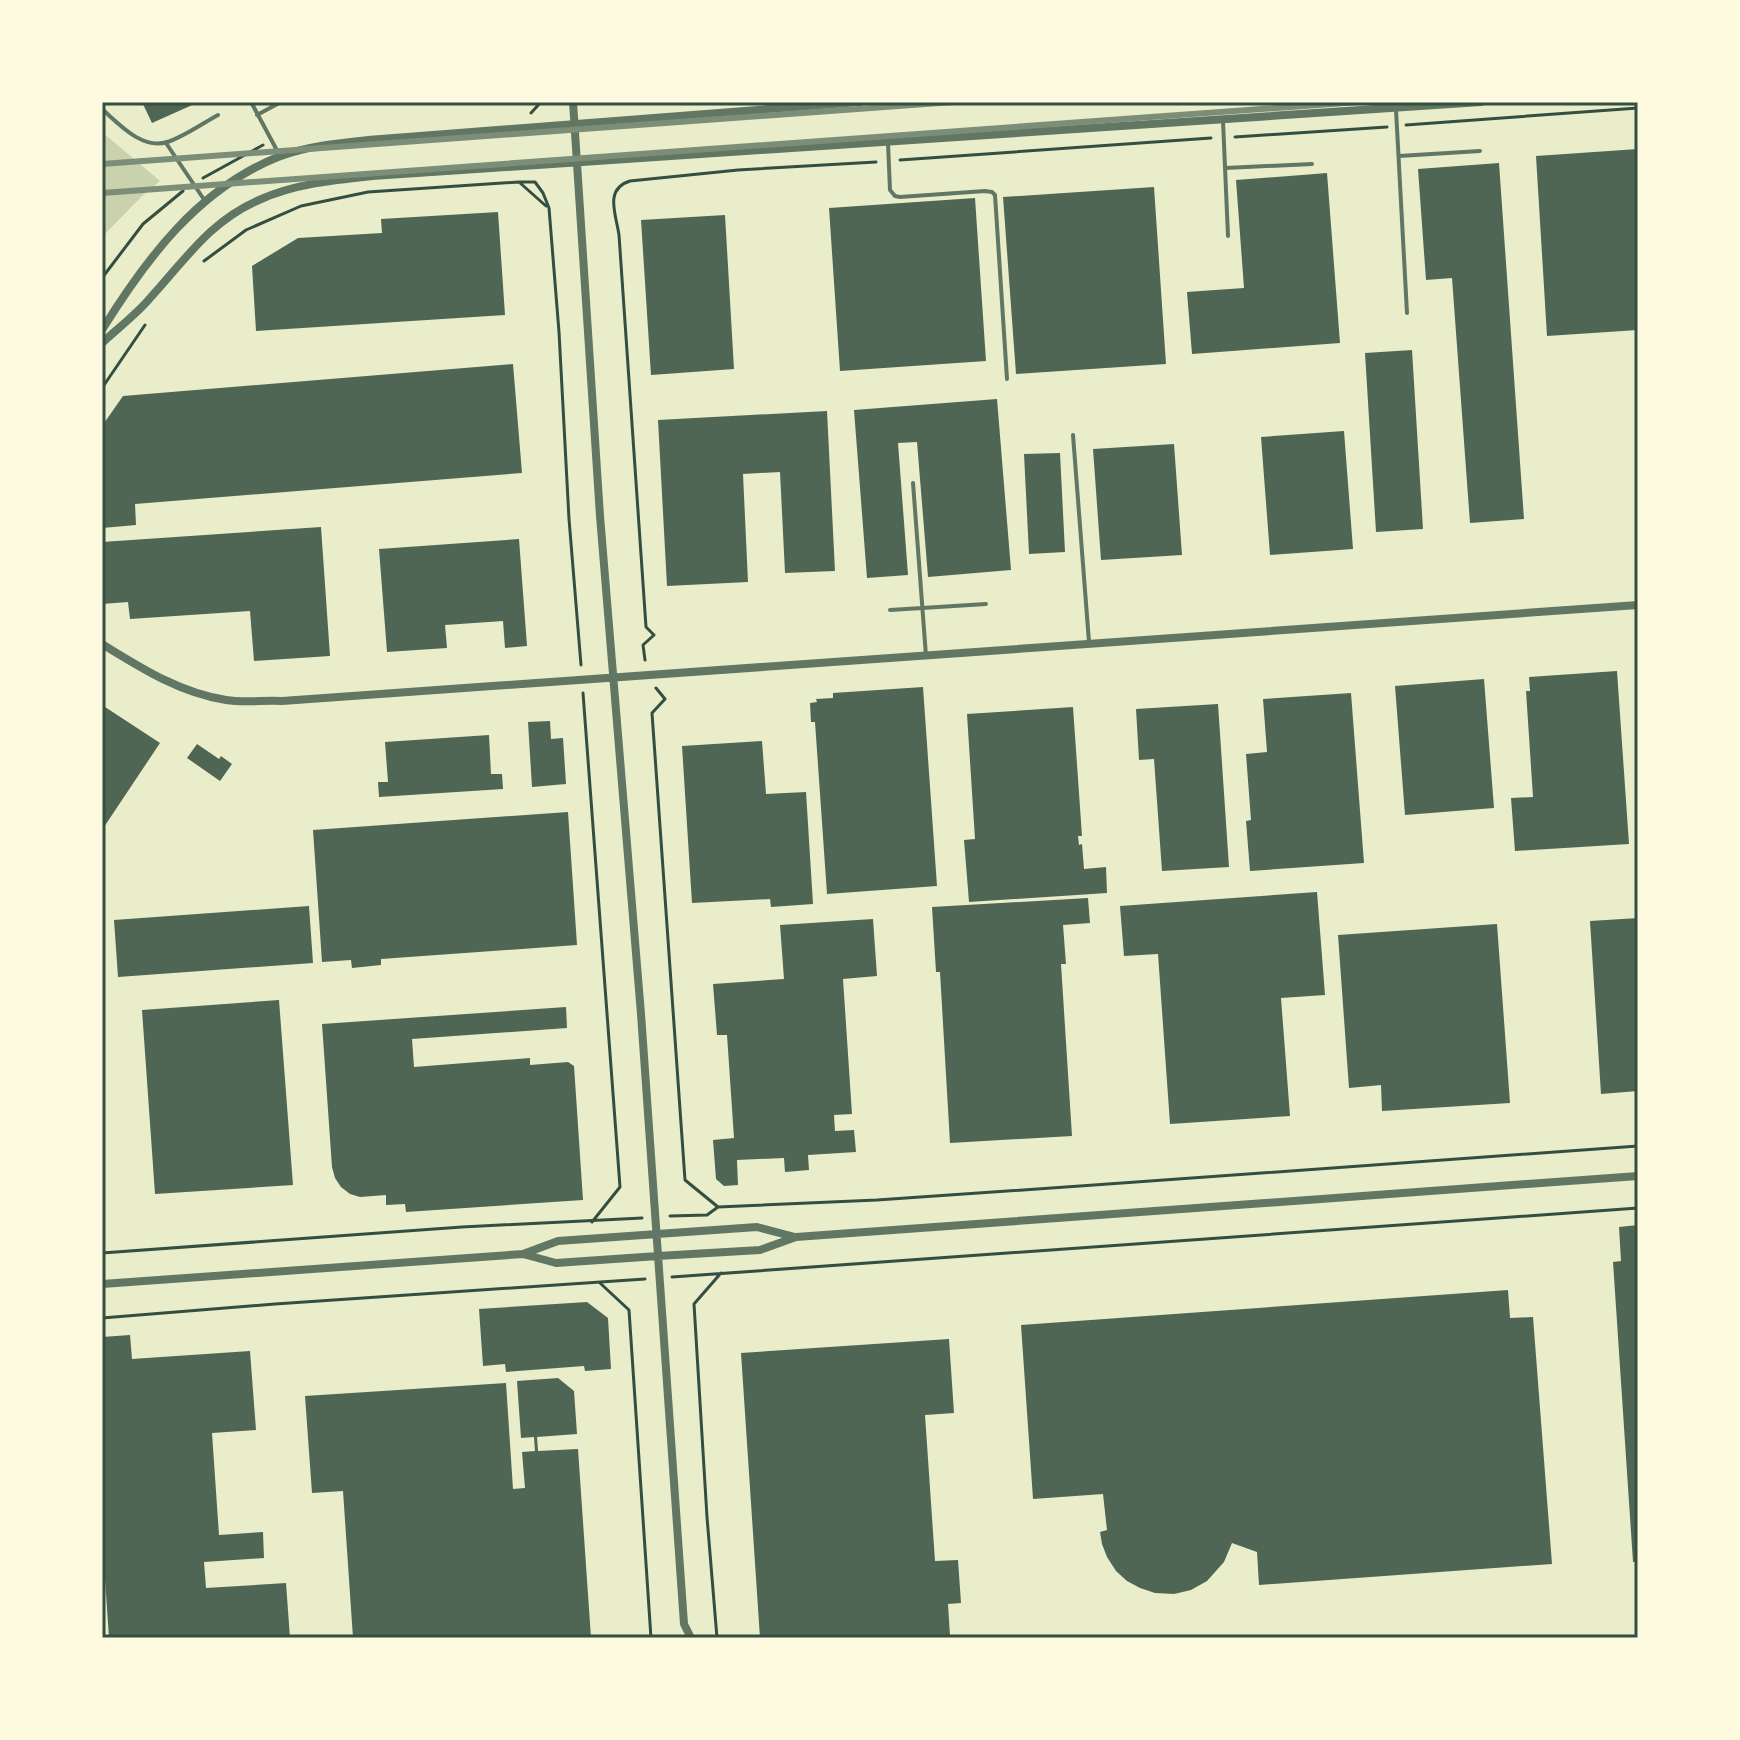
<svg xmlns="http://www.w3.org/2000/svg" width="1740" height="1740" font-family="Merriweather,serif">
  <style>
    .green { fill: #cad2ad }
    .building { fill: #4f6655 }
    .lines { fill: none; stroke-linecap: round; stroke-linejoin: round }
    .path { stroke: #344e41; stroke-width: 3 }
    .service { stroke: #617663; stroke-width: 4 }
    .minor { stroke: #617663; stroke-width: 8 }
    .rail { stroke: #7c8e77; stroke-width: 6 }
    .neatline { fill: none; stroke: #344e41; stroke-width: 3 }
  </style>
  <rect width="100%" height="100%" fill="#e9edc9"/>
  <path class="green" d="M 102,132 L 160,181 L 142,196 L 102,237 Z"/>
  <path class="building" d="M 142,102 L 199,102 L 152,123 Z
    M 1638,149 L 1638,330 L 1547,336 L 1536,156 Z
    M 1499,163 L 1524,519 L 1470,523 L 1452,278 L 1426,280 L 1418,169 Z
    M 1327,173 L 1340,343 L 1192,354 L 1187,292 L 1244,288 L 1236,180 Z
    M 1154,187 L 1166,364 L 1016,374 L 1003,197 Z
    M 975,198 L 986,361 L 840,371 L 829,208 Z
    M 498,212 L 505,315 L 256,331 L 252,266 L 298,238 L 382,233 L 381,219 Z
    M 725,215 L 734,369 L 651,375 L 641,220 Z
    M 1412,350 L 1423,529 L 1376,532 L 1365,353 Z
    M 513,364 L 522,473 L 135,504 L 136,525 L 102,528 L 102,426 L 123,396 Z
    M 997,399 L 1011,570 L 928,577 L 917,442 L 898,443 L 908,575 L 867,578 L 854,410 Z
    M 827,411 L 835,571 L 785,573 L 780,472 L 743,474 L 748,582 L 667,586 L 658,420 Z
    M 1344,431 L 1353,549 L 1270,555 L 1261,437 Z
    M 1174,444 L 1182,555 L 1101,560 L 1093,449 Z
    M 1060,453 L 1065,552 L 1029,554 L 1024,454 Z
    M 321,527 L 330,656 L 254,661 L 250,611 L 130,619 L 128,602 L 102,604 L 102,542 Z
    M 519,539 L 527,646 L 505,648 L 503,621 L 445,625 L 447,648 L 387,652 L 379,549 Z
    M 1617,671 L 1629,844 L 1515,851 L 1511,798 L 1533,797 L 1526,691 L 1530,691 L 1529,677 Z
    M 1484,679 L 1494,808 L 1405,815 L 1395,686 Z
    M 923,687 L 937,886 L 827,894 L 815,722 L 811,722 L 810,703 L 817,702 L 816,699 L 833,698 L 833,693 Z
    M 1351,693 L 1364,863 L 1250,871 L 1246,821 L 1251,820 L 1246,754 L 1267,752 L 1263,699 Z
    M 1218,704 L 1229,867 L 1162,871 L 1154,759 L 1139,760 L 1136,709 Z
    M 102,705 L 160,743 L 102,830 Z
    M 1073,707 L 1082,836 L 1078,836 L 1079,845 L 1082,844 L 1084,869 L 1106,867 L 1107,893 L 969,902 L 964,840 L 975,839 L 967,714 Z
    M 550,721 L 551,739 L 563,738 L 566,784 L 532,787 L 528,722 Z
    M 489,735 L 491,774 L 502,774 L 503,789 L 379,797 L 378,782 L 388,782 L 385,742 Z
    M 762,741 L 766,794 L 806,792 L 813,904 L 771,907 L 770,899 L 692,903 L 682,746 Z
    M 197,744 L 219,759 L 221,756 L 232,764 L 220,781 L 187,758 Z
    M 568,812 L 577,945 L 381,959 L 381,965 L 352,968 L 351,960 L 322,962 L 313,830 Z
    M 1317,892 L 1325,995 L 1281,998 L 1290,1116 L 1170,1124 L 1158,954 L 1124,956 L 1120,906 Z
    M 1088,898 L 1090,923 L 1063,925 L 1066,964 L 1061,964 L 1072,1136 L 950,1143 L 940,972 L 936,972 L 932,907 Z
    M 309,906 L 313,963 L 118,977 L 114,920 Z
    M 1638,918 L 1638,1091 L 1601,1094 L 1590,921 Z
    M 873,919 L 877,976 L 843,979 L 852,1114 L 834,1115 L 835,1131 L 854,1130 L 856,1152 L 808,1155 L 809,1170 L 785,1172 L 784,1158 L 737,1160 L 738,1185 L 724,1186 L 716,1179 L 713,1140 L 734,1138 L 727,1035 L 717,1035 L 713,984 L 784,979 L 780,925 Z
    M 1497,924 L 1510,1103 L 1382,1111 L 1381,1085 L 1349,1088 L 1338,935 Z
    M 279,1000 L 293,1185 L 155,1194 L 142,1010 Z
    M 566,1007 L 567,1028 L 412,1039 L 414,1067 L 530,1058 L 530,1065 L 568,1062 L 574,1066 L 583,1200 L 406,1212 L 405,1204 L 386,1205 L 386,1195 L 360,1197 L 350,1194 L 341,1187 L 335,1178 L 332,1167 L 322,1024 Z
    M 1638,1225 L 1638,1562 L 1633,1562 L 1613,1262 L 1621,1261 L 1619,1227 Z
    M 1508,1290 L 1510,1318 L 1533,1317 L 1552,1564 L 1259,1585 L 1257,1552 L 1232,1543 L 1224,1562 L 1207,1581 L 1191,1590 L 1174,1594 L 1155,1593 L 1140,1588 L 1127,1581 L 1116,1571 L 1107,1557 L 1102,1544 L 1100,1532 L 1107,1530 L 1103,1494 L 1033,1499 L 1021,1325 Z
    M 587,1302 L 608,1318 L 611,1369 L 585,1371 L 584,1366 L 506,1372 L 505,1364 L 483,1366 L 479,1309 Z
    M 130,1335 L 132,1359 L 250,1351 L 256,1430 L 212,1433 L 219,1535 L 263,1532 L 264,1558 L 204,1562 L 206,1588 L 286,1583 L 290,1638 L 109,1638 L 102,1534 L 102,1337 Z
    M 949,1339 L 954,1413 L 925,1415 L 935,1561 L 958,1560 L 961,1603 L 948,1604 L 950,1636 L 914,1638 L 760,1638 L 741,1353 Z
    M 558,1378 L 574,1391 L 577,1434 L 537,1437 L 538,1451 L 578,1449 L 591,1638 L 353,1638 L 343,1491 L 312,1493 L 305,1396 L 506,1383 L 513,1489 L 525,1488 L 522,1452 L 535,1451 L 534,1437 L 521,1438 L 517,1381 Z"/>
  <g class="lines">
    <path class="path" d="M 531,113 L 541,102
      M 1406,125 L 1638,108
      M 1235,137 L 1387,127
      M 900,160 L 1211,138
      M 203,178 L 263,145
      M 519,182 L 535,182 L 543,193 L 549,208 L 559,332 L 569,519 L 581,665
      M 204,261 L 246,230 L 301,206 L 368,192 L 519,182 L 546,206
      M 102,278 L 143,224 L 183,191
      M 102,388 L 145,325
      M 645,660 L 643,645 L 654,635 L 646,627 L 619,235 C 616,214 604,189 630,181 L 738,170 L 876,162
      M 656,688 L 665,699 L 652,713 L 685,1180 L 718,1207
      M 583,693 L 620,1187 L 592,1222
      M 670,1216 L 707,1215 L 718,1207 L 877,1200 L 1094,1185 L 1638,1146
      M 102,1253 L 462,1227 L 642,1218
      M 672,1277 L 1638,1208
      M 600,1283 L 629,1310 L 651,1638
      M 102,1318 L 275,1304 L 645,1279
      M 717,1638 L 707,1517 L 694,1304 L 721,1273"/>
    <path class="service" d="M 251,102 L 280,156
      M 102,109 C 119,124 142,150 167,142 C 180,139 205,122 218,115
      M 1396,110 L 1407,313
      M 257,115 L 281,102
      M 1223,121 L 1228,236
      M 166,143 L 205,201
      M 888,143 L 890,190 L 895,196 L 900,197 L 985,191 L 992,192 L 995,195 L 1007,379
      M 1399,156 L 1480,151
      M 1225,168 L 1312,164
      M 1073,435 L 1089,642
      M 913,483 L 926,656
      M 890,610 L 986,604"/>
    <path class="minor" d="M 573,102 L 600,516 L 641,1014 L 684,1624 L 691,1638
      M 102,330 C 146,259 198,189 278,157 C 307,146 338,143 368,140 L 860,102
      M 102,343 C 118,328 137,314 151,297 C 185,260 210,221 259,200 C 294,184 334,180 372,176 L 1481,102
      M 102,644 C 141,668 180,693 226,700 C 244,703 264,700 282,701 L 1638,605
      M 523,1254 L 556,1263 L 658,1256 L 760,1250 L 796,1237 L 1638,1176
      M 102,1284 L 523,1254 L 558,1241 L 757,1227 L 795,1237"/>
    <path class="rail" d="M 102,164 L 953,102
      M 102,193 L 1359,102"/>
  </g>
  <rect width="1740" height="1740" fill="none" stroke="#fefae0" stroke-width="208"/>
  <rect x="104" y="104" width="1532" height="1532" class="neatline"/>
</svg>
